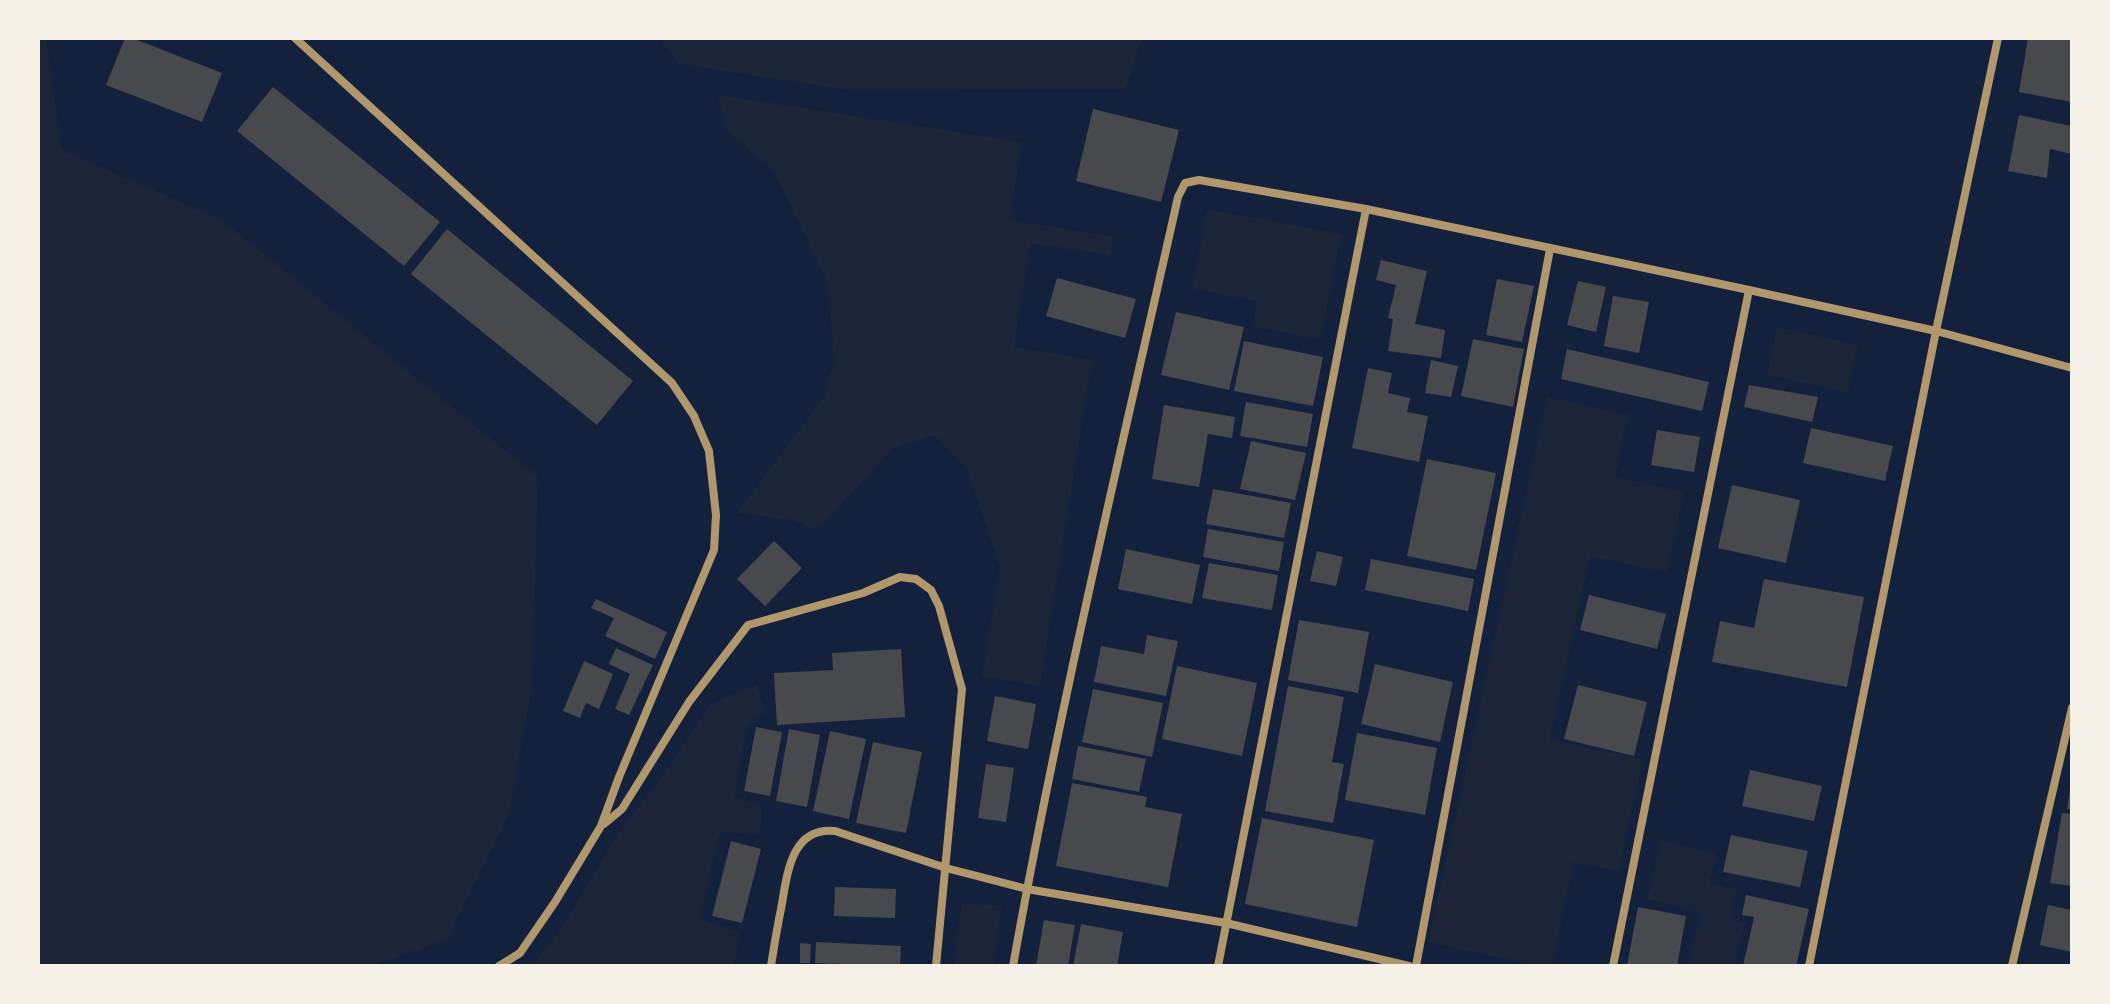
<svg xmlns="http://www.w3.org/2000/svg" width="2110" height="1004" font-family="Ubuntu,sans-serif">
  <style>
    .green { fill: #1d2539 }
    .building { fill: #48494c }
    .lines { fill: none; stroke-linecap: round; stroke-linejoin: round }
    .minor { stroke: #b1986c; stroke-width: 8 }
  </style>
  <rect width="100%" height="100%" fill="#14213d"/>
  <path class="green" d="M 38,38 L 46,38 L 62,150 L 222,220 L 538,477 L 532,687 L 509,815 L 447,940 L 370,966 L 38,966 Z
    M 658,38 L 1142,38 L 1126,89 L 849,90 L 680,64 Z
    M 718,95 L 1022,142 L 1010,220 L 1113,237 L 1110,255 L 1030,243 L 1014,347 L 1092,360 L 1040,686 L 982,676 L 1000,566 L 967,469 L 934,435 L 893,448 L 817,530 L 791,520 L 737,513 L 824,397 L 834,362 L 828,283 L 774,172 L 724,126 Z
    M 1207,209 L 1341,234 L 1321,339 L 1253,327 L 1257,301 L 1192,288 Z
    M 1777,327 L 1858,345 L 1848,392 L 1767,375 Z
    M 1547,397 L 1628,415 L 1615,477 L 1684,492 L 1667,572 L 1590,556 L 1550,739 L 1643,760 L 1619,871 L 1574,862 L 1552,966 L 1538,966 L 1428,942 Z
    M 757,684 L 765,711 L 748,725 L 734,797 L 762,806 L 760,835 L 720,832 L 700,919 L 740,932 L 734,966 L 531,966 L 560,931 L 616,837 L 669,767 L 711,704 Z
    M 1661,840 L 1717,854 L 1709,883 L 1737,890 L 1730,919 L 1745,923 L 1734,966 L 1687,966 L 1701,913 L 1647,899 Z
    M 962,903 L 1002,906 L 993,966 L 953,966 Z"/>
  <path class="building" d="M 125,38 L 132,38 L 222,73 L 202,122 L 106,85 Z
    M 2028,38 L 2072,38 L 2072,102 L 2019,92 Z
    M 273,87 L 440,222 L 404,266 L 237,131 Z
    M 1093,109 L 1179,130 L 1161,202 L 1076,181 Z
    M 2019,115 L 2072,126 L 2072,154 L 2050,149 L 2047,178 L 2008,171 Z
    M 447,229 L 633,381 L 597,425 L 411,274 Z
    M 1381,260 L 1427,271 L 1415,324 L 1445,330 L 1441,358 L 1388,351 L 1393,319 L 1388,318 L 1396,285 L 1376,280 Z
    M 1057,278 L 1136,299 L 1125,338 L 1046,316 Z
    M 1497,279 L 1534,286 L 1522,342 L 1486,335 Z
    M 1578,281 L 1606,287 L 1596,332 L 1567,325 Z
    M 1613,296 L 1649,302 L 1639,353 L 1604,346 Z
    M 1176,312 L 1244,327 L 1229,390 L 1161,375 Z
    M 1473,339 L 1524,349 L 1513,407 L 1461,396 Z
    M 1244,341 L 1323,357 L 1313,406 L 1234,391 Z
    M 1567,349 L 1709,382 L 1702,411 L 1561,379 Z
    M 1431,360 L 1458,366 L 1451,397 L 1425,393 Z
    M 1368,368 L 1392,373 L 1388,393 L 1410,398 L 1407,412 L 1428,416 L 1419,462 L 1352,448 Z
    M 1749,385 L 1818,397 L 1812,422 L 1744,407 Z
    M 1246,402 L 1313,414 L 1307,447 L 1240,436 Z
    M 1164,405 L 1235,417 L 1232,438 L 1208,434 L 1199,487 L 1152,479 Z
    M 1811,428 L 1893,446 L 1885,481 L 1803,463 Z
    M 1657,430 L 1700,437 L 1694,472 L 1651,465 Z
    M 1251,441 L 1306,453 L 1295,500 L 1240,489 Z
    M 1427,459 L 1496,473 L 1476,570 L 1407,556 Z
    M 1732,485 L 1800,500 L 1786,563 L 1718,548 Z
    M 1213,489 L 1291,503 L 1284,538 L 1206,524 Z
    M 1208,529 L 1284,542 L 1279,571 L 1203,557 Z
    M 774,541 L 802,568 L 765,606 L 737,579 Z
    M 1126,549 L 1200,565 L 1192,604 L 1118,589 Z
    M 1317,551 L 1343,557 L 1336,586 L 1310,581 Z
    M 1371,559 L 1474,579 L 1468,611 L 1365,590 Z
    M 1209,563 L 1278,575 L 1272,610 L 1202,598 Z
    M 1764,579 L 1864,597 L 1847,687 L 1712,662 L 1720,621 L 1754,628 Z
    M 1589,595 L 1666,614 L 1657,649 L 1580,630 Z
    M 596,599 L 667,632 L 655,659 L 605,636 L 614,618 L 591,608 Z
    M 1299,620 L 1369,632 L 1358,693 L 1288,680 Z
    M 1147,635 L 1178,641 L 1166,696 L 1094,682 L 1101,646 L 1144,654 Z
    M 616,648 L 653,665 L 629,715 L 615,709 L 630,674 L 609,664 Z
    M 901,649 L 905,717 L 777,725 L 774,673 L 833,670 L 832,653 Z
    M 584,661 L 613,674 L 599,709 L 586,703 L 580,718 L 563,711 Z
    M 1375,664 L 1453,682 L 1440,742 L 1361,724 Z
    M 1177,666 L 1257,683 L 1242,756 L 1162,739 Z
    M 1578,685 L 1647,702 L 1634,756 L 1564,739 Z
    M 1288,686 L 1344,697 L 1332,762 L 1344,764 L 1333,823 L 1265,811 Z
    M 1093,689 L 1163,703 L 1152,757 L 1082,742 Z
    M 995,696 L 1036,704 L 1028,749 L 987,741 Z
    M 756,727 L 782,732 L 770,796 L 744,791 Z
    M 789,729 L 820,735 L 807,807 L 776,801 Z
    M 830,731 L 866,739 L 849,819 L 813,811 Z
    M 1357,733 L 1437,748 L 1425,815 L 1345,800 Z
    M 873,742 L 922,752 L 906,833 L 856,823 Z
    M 1078,746 L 1146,759 L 1139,792 L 1072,779 Z
    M 986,764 L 1014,768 L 1006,822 L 978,818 Z
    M 1750,770 L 1822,786 L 1814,821 L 1742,806 Z
    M 1072,783 L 1147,797 L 1145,807 L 1182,814 L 1168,887 L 1056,866 Z
    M 2070,789 L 2072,789 L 2072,810 L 2067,809 Z
    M 2062,813 L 2072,814 L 2072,886 L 2050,883 Z
    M 1262,818 L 1374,840 L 1357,927 L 1245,904 Z
    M 1731,835 L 1808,851 L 1800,887 L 1723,872 Z
    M 731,841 L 761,849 L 742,923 L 712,916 Z
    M 835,887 L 896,889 L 895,918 L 834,916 Z
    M 1746,895 L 1809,909 L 1796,966 L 1743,966 L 1754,917 L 1742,915 Z
    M 2048,905 L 2072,910 L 2072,952 L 2040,945 Z
    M 1638,907 L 1686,916 L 1677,966 L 1627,966 Z
    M 1044,920 L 1075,925 L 1068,966 L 1036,966 Z
    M 1081,924 L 1123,932 L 1117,966 L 1073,966 Z
    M 816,942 L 901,946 L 900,966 L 815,963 Z
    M 800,943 L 811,944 L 810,963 L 800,963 Z"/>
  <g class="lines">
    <path class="minor" d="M 295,38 L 672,383 L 694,416 L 709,451 L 716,515 L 714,550 L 619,777 L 601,826 L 555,902 L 520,953 L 499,966
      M 604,824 L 622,809 L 689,702 L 748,625 L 863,593 L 900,577 L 916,579 L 931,590 L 939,606 L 962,689 L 936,966
      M 771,966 C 774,947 777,928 781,909 C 787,877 790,826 835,831 L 946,868 L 1027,889 L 1226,923 L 1409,966
      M 1013,966 C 1059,708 1121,452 1178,197 L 1185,183 L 1199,180 L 1366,209 L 1749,290 L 1936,331 L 2072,368
      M 1218,966 L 1366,209
      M 1416,966 L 1550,249
      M 1613,966 L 1749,290
      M 1809,966 L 1936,331 L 1998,38
      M 2012,966 L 2072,708"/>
  </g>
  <rect width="2110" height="1004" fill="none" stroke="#f6f1e7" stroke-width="80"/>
</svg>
